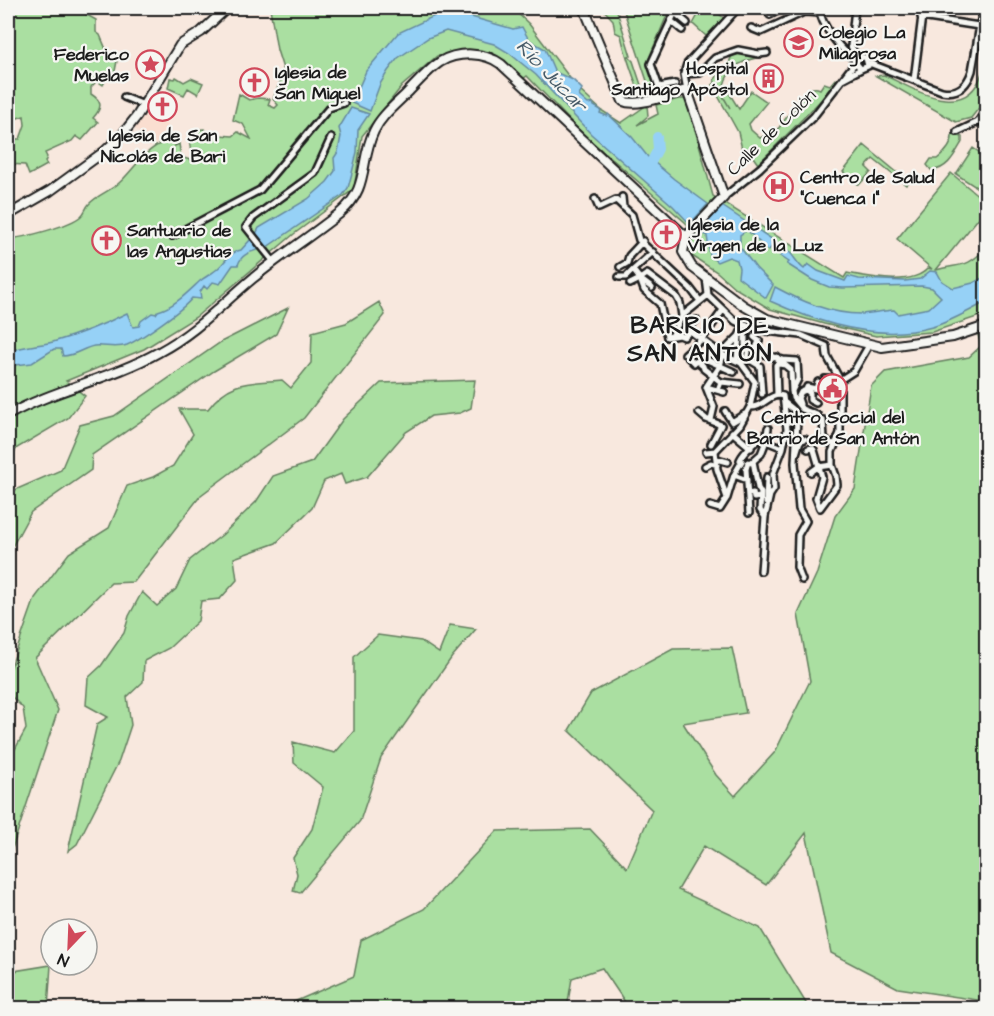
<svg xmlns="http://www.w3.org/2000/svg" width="994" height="1016" font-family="'Architects Daughter',sans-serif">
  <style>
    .built { fill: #faded0 }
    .green { fill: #aadfa1; stroke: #637e5e; stroke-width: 1.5 }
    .water { fill: #96d1f6; stroke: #65899f; stroke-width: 1.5 }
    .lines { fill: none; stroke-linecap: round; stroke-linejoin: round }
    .river { stroke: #96d1f6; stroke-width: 10 }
    .street-casing { stroke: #1c1c1c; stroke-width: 10 }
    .secondary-casing { stroke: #1c1c1c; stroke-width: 12 }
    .street { stroke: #f6f6f2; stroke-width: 5 }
    .secondary { stroke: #f6f6f2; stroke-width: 8 }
    .labels { text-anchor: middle; stroke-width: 4.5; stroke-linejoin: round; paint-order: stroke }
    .poi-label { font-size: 18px; font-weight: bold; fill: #1c1c1c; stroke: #f6f6f2; text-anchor: start }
    .street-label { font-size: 18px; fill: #1c1c1c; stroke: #f6f6f2 }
    .water-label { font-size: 20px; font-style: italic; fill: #475b68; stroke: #f6f6f2 }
    .district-label { font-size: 24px; font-weight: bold; letter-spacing: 1.5px; fill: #1c1c1c; stroke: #f6f6f2 }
  </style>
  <rect width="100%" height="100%" fill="#f8e8de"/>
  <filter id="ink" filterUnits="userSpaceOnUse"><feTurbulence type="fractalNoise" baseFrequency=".0167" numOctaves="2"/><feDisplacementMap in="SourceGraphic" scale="12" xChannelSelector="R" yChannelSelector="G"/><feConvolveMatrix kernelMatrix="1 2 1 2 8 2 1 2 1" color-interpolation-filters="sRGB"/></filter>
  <g filter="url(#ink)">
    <path class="built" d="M 144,107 L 168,125 L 160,137 L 162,139 L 150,147 L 149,141 L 132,126 Z"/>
    <path class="green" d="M 8,8 L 80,8 L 85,14 L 96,20 L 96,32 L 100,35 L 108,54 L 117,61 L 114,76 L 109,74 L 103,85 L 97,81 L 91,87 L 91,94 C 102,101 103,107 93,118 L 98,122 L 82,140 L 76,136 L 72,141 L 45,153 L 47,157 L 45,162 L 47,165 L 29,175 L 25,165 L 8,164 L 8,139 L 20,139 L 25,125 L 24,116 L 8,121 Z
      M 270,8 L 512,8 L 529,24 L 579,90 L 601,110 L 621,123 L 647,105 L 648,116 L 637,125 L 658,114 L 656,105 L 679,99 L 687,99 L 713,196 L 844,278 L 847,273 C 869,277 912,287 928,268 L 932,269 L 897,239 L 951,173 L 986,202 L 986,209 L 936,270 C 962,263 966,269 986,248 L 986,314 L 932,332 L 876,336 L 824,324 L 770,309 L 735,288 L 717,272 L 692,256 L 690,247 L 693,238 L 686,223 L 583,134 L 527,76 L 524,78 L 504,62 L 487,52 L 437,56 L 402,86 L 362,136 L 354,189 L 294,234 L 196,317 L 144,349 L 66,381 L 85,396 L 68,418 L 17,448 L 8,461 L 8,239 C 23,238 70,226 81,216 C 85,213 86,207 89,204 C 97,195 110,191 119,183 C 135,169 148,143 171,141 L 175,135 L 177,139 L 175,146 L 179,144 L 181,157 L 193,161 L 194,158 L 191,153 L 189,139 L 194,134 L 195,130 L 204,129 L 217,138 L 219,135 L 233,136 L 238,132 L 251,139 L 243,124 L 233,120 L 239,94 L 249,100 L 258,98 L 270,99 L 268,105 L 275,108 L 278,105 L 273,99 L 284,72 L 277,50 Z
      M 602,8 L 616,8 L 631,56 L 628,56 L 633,61 L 644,94 L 640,94 C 632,73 625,55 621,35 L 615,32 L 613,20 Z
      M 623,8 L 670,8 L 647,63 L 657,88 L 650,90 Z
      M 702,8 L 711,8 L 724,18 L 706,36 L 693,24 Z
      M 986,50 L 986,99 L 971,118 L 956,122 L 876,76 L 884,75 C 914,89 966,123 982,73 C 985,66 985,57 986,50 Z
      M 743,54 L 751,54 L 756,58 C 739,62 729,68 724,85 L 739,109 L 751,91 L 767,102 L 749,124 L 751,130 L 760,138 L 778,129 L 789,114 L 790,114 L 796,108 L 798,98 L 801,99 C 806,92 811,85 820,89 L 824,83 L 830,85 L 835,79 L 836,80 L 821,100 L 758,164 L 748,150 L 750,156 L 742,149 L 738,132 L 712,85 L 715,83 L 730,108 L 714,80 L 729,63 L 732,55 Z
      M 176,77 L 184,82 L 191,78 L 203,83 L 198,94 L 188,88 L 184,95 L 168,88 L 170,78 L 175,79 Z
      M 952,134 L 962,137 L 962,142 C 955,154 947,171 931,170 L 927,165 L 931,159 L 937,159 C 945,153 953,145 952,134 Z
      M 864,145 L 904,178 L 911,174 L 914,177 L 906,185 L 873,159 L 866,167 L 871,172 L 859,185 L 843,172 Z
      M 973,148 L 986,157 L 986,184 L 982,191 L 956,174 Z
      M 379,302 L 385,315 L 304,418 L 201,495 L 134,582 L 111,583 L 35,658 L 58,710 L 8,861 L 8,762 L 26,729 L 23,708 L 8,693 L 8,675 L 35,598 L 69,553 L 109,528 L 127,486 L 153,477 L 173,466 L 193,434 L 179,409 L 208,409 C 230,380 249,383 282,380 L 291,388 L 311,363 L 312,332 L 346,323 Z
      M 288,308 L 276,334 L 214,371 L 92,455 L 91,470 L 31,512 L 12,547 L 8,562 L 8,493 L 61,470 L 80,425 L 114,416 L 221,342 Z
      M 978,335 L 986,335 L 986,870 L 980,877 L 986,883 L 986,997 L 984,1001 L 898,988 L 831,953 L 806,833 L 766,885 L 704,846 L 678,890 L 760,928 L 809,1008 L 629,1008 L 602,968 L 572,978 L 567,1008 L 280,1008 L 354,976 L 361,940 L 424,909 L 497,831 L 590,829 L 627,868 L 652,810 L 569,730 L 591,693 L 673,649 L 732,648 L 746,713 L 683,723 L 716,775 L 735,796 L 775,752 L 810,681 L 798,614 L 817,573 L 835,516 L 855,489 L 871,386 L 885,372 L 969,357 L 981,346 Z
      M 475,380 L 471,408 L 460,413 L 431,416 L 406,432 L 367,477 L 345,484 L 341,474 L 324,481 L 312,508 L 276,543 L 234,558 L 237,580 L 220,599 L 201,601 L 198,621 L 169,648 L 144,661 L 143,682 L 127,697 L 131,725 L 119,761 L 77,844 L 68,851 L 97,724 L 108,717 L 86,705 L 88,678 L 101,666 L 124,633 L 129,616 L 142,592 L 157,606 L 176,589 L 190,560 L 222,535 L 256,502 L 273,476 L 312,462 L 343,419 L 381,383 Z
      M 450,625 L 476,629 L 452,657 L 381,758 L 360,821 L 300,893 L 293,891 L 297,874 L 293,858 L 312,829 L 323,787 L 294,763 L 293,742 L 335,753 L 354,731 L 354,657 L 378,635 L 421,641 L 439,653 Z
      M 51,965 L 48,1008 L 8,1008 L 8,972 Z"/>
    <path class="water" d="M 447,10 L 513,29 L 522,27 L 529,40 L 545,49 L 555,72 L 573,80 L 582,89 L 579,96 L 588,104 L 593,103 L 594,106 L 601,110 L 600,113 L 607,116 L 608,114 L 632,137 L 648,157 L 674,179 L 708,204 L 690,224 L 673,206 L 591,134 L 536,75 L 509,53 L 494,44 L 446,31 L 428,38 L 398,58 L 388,71 L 380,84 L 370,111 L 352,103 L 366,71 L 398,33 Z
      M 351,108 L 369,114 L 358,130 L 357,152 L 352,173 L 348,188 L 343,195 L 267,247 L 256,234 L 259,228 L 308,199 L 327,182 L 335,171 L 334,158 L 338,152 L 341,136 L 339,128 Z
      M 722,206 L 776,242 L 768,251 L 747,230 L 740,235 L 740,247 L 756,268 L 773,285 L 766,298 L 738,277 L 739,268 L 737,260 L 729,257 L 717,262 L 710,256 L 707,236 L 700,231 Z
      M 252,238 L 261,249 C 250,252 241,254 238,265 L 233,265 L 220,284 L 213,282 L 207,289 L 204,286 L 200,292 L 201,299 L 192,298 C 184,309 141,339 127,345 C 116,349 105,345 94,346 C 83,348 75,356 63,356 L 61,349 L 54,349 L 32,363 L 8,366 L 8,352 C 25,345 37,346 53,342 C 77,335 105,324 127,313 L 133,327 L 139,326 L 141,321 L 152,313 L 156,314 L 158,311 C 174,307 188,292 200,281 C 205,277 211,274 216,270 C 225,263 230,251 241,250 Z
      M 786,249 C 794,255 796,263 804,269 L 808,264 L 818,271 L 845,281 L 848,276 L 859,279 L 905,281 L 920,279 L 930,271 L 937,272 L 942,281 L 953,288 L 973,283 L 986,276 L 986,302 C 969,311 950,322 932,327 C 879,342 818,323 770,301 L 775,287 C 801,301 830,314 861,314 C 872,313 883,311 894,310 L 898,314 L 929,308 L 941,297 L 932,288 L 922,286 L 843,288 L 829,287 L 812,280 L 787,264 L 789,262 L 780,256 Z"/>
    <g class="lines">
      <path class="river" d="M 646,172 L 658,149 L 657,137"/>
      <defs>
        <path id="street" d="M 820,8 C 819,24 843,53 857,61
          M 855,8 L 851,46 L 858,59
          M 675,13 L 687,23
          M 770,15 C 782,8 791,6 804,12
          M 921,17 L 979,26
          M 671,21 L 682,30
          M 751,28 L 761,32 L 804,12 L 820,13
          M 856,63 L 861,69 L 868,66 L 866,58 L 863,57 L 858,59
          M 869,63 L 942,91 C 958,94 967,86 972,71 L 983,8
          M 684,74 L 700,73 L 715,58 L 738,50 L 759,54 L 767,53
          M 844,78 L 861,69
          M 914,80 L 923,8
          M 675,84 L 659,87 L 651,64 L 677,8
          M 687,90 L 684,74 L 687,64 L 738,8
          M 124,97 L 144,105
          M 957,132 L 978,122 L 986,110
          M 622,197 L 623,207
          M 724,197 L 760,168 L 814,116 L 858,59
          M 595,199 L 599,208 L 616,200 L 632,215 L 639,240 L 690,288 L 700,301
          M 172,236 L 260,190 L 329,108 L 344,103
          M 274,262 L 246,227 L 253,218 L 315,173 L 331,138
          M 620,267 L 627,263 L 629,256 L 643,241
          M 633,270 L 653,252
          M 619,277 L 626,277 L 633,270 L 640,279 L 647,274 L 676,296 L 680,303 L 682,316
          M 706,278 L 708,295 L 735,321 L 766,331 L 801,335 L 826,346 L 827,356 L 840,380
          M 640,279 L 644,290 L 660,304 L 667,337 L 679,335 L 684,337 L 690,331 L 723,355 L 741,363 L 755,382 L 750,407 L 740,425 L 715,451 L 706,452
          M 630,284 L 640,279 L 652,288
          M 690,331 L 688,328 L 696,320
          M 741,333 L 745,333 L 745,345 L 749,347 L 747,358
          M 672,336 L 682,316 L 708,295
          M 754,337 L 759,341 L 755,350 L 757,352 L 783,360 L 797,361 L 798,379 L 792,391 L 793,398 L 802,409 L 817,415 L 817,419 L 823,420 L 824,439 L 829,443 L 836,444
          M 728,347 L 738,337
          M 777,357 L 779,364 L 785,365 L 791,370 L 792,392
          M 705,359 L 734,372
          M 737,360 L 739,336 L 744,325
          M 741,363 L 747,358 L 760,366 L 762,394
          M 721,382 L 740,384
          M 818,382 L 816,389 L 822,391 L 825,379 L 840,380
          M 706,387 L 724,392
          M 718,390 L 721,382 L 704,369 L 703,366 L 697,361 L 694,363 L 685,354 L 702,339 L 723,310
          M 806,390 L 810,393 L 810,400 L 816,403
          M 777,395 L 776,365 L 779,364
          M 784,402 L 794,410 L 797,419 L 795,463 L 799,509 L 806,521 L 798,535 L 797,567 L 802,580
          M 800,404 L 798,398 L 801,392 L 806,390 L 807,387 L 816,389
          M 750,407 C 764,408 769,392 783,396 L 787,429 L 783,448 L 773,474 L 774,489 L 770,495 L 765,517 L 761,571
          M 725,411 L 732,422 L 745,414
          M 699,413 L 706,419 L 721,425 L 711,444
          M 711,420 L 714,407 L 706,387 L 720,366 L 723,355
          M 732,432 L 751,448
          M 808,449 L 812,448 L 814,450 L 822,477 L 816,498 L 820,508 L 837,485 L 836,476 L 832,465 L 832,452 L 840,433 L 840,380 L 854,371 L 869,345
          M 715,451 L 717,469 L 727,498
          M 796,454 L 800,441 L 805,439
          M 717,459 L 728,462
          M 740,460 C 744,451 752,446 759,438 L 766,441 L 768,428
          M 742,461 L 734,475 L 747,480
          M 705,466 L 711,463 L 717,465
          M 811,472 L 818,467 L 832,465
          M 748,494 L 753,493 L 754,498 L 760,497
          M 766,503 L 767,477
          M 710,506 L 720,509 L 727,498 L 734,475
          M 749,513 L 746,469 L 748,462 L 752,463 L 753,461
          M 765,517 L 760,510 L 761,493 L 758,488 L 753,461 L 761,454 L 766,441 L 783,448"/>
        <path id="secondary" d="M 584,8 L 623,101 C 638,108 671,93 687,90 L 724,197 L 686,237 L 683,252 L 692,267 L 744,306 L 767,319 L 882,347 L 953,337 L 986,326
          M 8,215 L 50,191 L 105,151 L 122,135 L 137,116 L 180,45 L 201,32 L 227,8
          M 8,415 C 55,389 111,379 159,352 C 195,333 221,305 252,279 C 280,256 311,236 340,213 C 370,188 359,162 374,131 C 381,116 395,105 407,93 C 417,83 428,70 440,62 C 458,51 485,52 501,64 L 686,237"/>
      </defs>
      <use href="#street" class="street-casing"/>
      <use href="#secondary" class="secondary-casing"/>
      <use href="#street" class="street"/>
      <use href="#secondary" class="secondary"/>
    </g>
  </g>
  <defs>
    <symbol id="school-ring" viewBox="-11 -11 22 22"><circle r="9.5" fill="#f6f6f2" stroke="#d1495b" stroke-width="1.5"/><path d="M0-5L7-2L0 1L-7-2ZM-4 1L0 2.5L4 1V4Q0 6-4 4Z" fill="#d1495b"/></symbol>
    <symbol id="sight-ring" viewBox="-11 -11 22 22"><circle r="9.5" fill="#f6f6f2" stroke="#d1495b" stroke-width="1.5"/><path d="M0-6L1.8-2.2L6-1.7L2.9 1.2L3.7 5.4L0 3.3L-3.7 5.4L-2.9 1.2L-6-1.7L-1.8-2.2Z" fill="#d1495b"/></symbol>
    <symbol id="building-ring" viewBox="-11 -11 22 22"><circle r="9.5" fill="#f6f6f2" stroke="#d1495b" stroke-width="1.5"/><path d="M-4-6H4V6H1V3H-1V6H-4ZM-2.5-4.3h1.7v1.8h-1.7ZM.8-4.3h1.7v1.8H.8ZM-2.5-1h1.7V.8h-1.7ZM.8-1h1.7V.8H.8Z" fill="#d1495b"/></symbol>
    <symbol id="church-ring" viewBox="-11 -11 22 22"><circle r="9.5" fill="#f6f6f2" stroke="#d1495b" stroke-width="1.5"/><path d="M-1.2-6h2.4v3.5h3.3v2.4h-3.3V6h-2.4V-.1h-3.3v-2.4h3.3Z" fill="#d1495b"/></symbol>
    <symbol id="hospital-ring" viewBox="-11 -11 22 22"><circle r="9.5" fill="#f6f6f2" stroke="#d1495b" stroke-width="1.5"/><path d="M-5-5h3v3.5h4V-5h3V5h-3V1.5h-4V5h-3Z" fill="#d1495b"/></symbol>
    <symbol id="civic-ring" viewBox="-11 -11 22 22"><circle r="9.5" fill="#f6f6f2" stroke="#d1495b" stroke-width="1.5"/><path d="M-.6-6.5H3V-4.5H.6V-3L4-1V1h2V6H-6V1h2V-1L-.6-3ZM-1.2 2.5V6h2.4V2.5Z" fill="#d1495b"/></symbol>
  </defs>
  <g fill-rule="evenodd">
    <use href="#school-ring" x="782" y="26" width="33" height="33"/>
    <use href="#sight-ring" x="134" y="48" width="33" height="33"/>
    <use href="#building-ring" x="752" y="62" width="33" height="33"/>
    <use href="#church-ring" x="238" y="66" width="33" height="33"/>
    <use href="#church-ring" x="146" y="90" width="33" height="33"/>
    <use href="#hospital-ring" x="762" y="170" width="33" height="33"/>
    <use href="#church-ring" x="650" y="218" width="33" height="33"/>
    <use href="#church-ring" x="90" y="224" width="33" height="33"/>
    <use href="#civic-ring" x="816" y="372" width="33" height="33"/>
  </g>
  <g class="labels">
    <g class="poi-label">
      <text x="819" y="38">Colegio La<tspan x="819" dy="21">Milagrosa</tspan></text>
      <text x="129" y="60" text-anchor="end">Federico<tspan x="129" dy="21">Muelas</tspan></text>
      <text x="748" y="74" text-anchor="end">Hospital<tspan x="748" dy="21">Santiago Apóstol</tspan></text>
      <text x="275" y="78">Iglesia de<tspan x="275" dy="21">San Miguel</tspan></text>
      <text x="163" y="141" text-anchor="middle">Iglesia de San<tspan x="163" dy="21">Nicolás de Bari</tspan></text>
      <text x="800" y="183">Centro de Salud<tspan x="800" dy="21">"Cuenca I"</tspan></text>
      <text x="688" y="230">Iglesia de la<tspan x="688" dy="21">Virgen de la Luz</tspan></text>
      <text x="127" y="236">Santuario de<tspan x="127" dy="21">las Angustias</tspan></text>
      <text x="833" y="423" text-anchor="middle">Centro Social del<tspan x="833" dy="21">Barrio de San Antón</tspan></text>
    </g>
    <g class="street-label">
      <text transform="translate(771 132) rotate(-44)" y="6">Calle de Colón</text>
    </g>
    <g class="water-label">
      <text transform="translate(552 75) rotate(46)" y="7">Río Júcar</text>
    </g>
    <g class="district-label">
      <text x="700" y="333">BARRIO DE<tspan x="700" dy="28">SAN ANTÓN</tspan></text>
    </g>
  </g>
  <rect width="994" height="1016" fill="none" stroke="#f6f6f2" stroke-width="30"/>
  <rect x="15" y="15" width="964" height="986" fill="none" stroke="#1c1c1c" stroke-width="2" filter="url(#ink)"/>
  <g transform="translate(69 947) rotate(203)"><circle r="28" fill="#f6f6f2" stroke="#9f9f9c" stroke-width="1.5"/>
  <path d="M0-4.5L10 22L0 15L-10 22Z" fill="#d1495b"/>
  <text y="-9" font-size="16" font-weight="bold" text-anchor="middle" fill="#1c1c1c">N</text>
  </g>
</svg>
